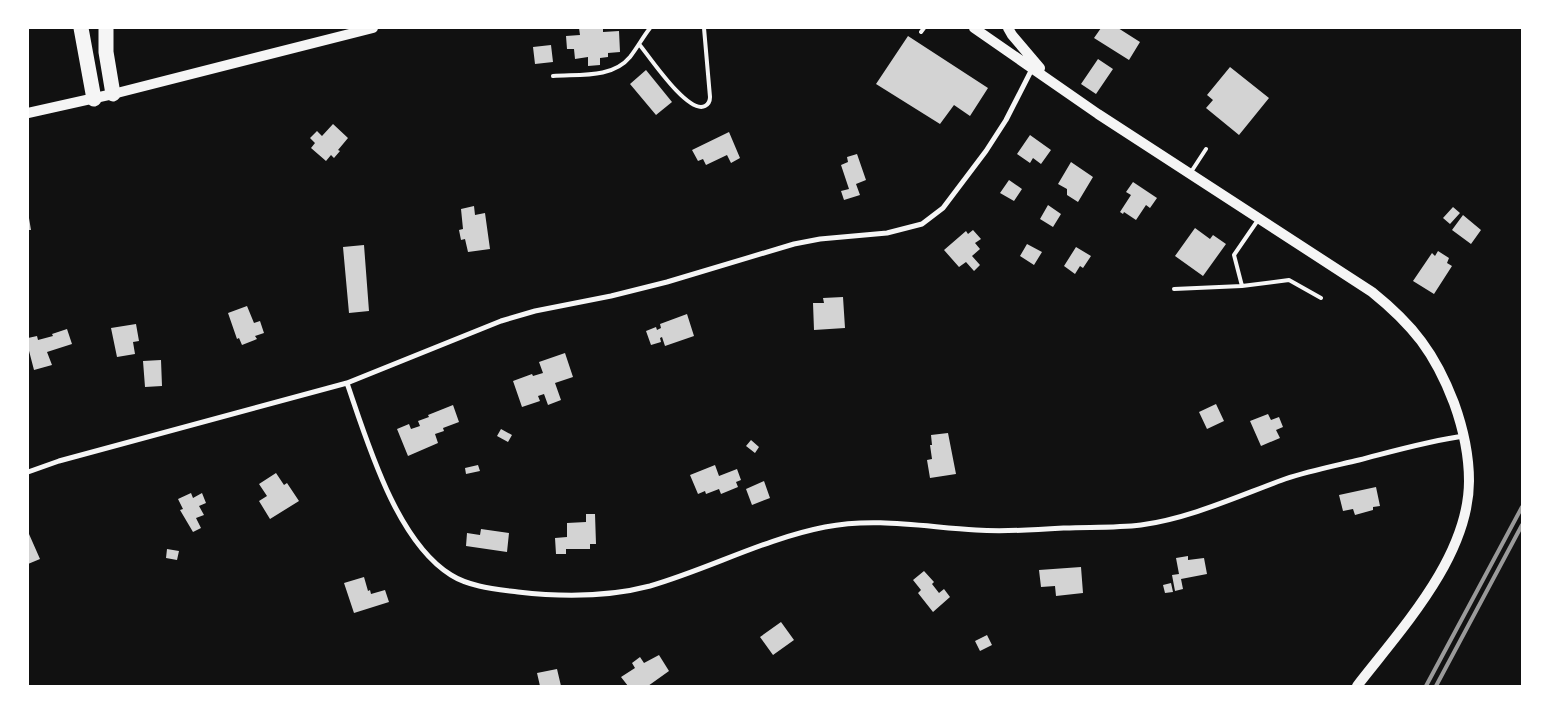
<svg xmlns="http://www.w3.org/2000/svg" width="1550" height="714" font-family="Bitter,serif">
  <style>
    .building { fill: #d3d3d3 }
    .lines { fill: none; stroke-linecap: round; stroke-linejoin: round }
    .service { stroke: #f5f5f5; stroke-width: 4 }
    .minor { stroke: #f5f5f5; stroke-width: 5 }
    .secondary { stroke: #f5f5f5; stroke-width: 10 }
    .motorway { stroke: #f5f5f5; stroke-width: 15 }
    .rail { stroke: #9a9a9a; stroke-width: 4 }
  </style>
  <rect width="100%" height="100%" fill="#111"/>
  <path class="building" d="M 579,28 L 603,28 L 603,32 L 619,31 L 620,52 L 608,53 L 608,57 L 600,58 L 600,65 L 588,66 L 588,57 L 575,59 L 574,49 L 567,49 L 566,36 L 580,35 Z
    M 1101,28 L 1118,28 L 1140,42 L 1129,60 L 1094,38 Z
    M 908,36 L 988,88 L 970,116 L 954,105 L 940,124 L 876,84 Z
    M 551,45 L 553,62 L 535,64 L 533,47 Z
    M 1098,59 L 1113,69 L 1096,94 L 1081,84 Z
    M 1230,67 L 1269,98 L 1239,135 L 1206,108 L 1213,100 L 1207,95 Z
    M 646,70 L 672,102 L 656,115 L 630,84 Z
    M 333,124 L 348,138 L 338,150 L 340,151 L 334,158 L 331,155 L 326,161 L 311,148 L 315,143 L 310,138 L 317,131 L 322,136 Z
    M 729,132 L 740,158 L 731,163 L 727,155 L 706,165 L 703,159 L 698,161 L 692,150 Z
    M 1030,135 L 1051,150 L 1041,164 L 1033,158 L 1030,163 L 1017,154 Z
    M 857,154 L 866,180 L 856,184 L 860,195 L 844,200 L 841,191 L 849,189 L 841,165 L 848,162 L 847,157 Z
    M 1071,162 L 1093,177 L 1078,202 L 1067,195 L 1067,189 L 1058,184 Z
    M 1009,180 L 1022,189 L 1014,201 L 1000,193 Z
    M 1133,182 L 1157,198 L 1150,208 L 1146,205 L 1136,220 L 1124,212 L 1123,214 L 1120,212 L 1131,195 L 1126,192 Z
    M 1048,205 L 1061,214 L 1053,227 L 1040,219 Z
    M 474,206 L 475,215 L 485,213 L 490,249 L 468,252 L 465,239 L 461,240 L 459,230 L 463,229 L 461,209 Z
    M 1453,207 L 1460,213 L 1450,224 L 1443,218 Z
    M 28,212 L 31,230 L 28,230 Z
    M 1463,215 L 1481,230 L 1471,244 L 1452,230 Z
    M 1195,228 L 1210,239 L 1213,235 L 1226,244 L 1203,276 L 1175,256 Z
    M 973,230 L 981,239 L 975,243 L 980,249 L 972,256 L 980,265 L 974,271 L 966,262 L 959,267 L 944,250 L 966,231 L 968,234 Z
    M 1027,244 L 1042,252 L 1034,265 L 1020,256 Z
    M 364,245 L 369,311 L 349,313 L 343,247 Z
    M 1076,247 L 1091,256 L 1083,268 L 1080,266 L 1075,274 L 1064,266 Z
    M 1438,251 L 1449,258 L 1447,263 L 1452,266 L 1434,294 L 1413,281 L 1432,253 L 1435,256 Z
    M 843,297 L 845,328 L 814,330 L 813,303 L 824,303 L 823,298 Z
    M 247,306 L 254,323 L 260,321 L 264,333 L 255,336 L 257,339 L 242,345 L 239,338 L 237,339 L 228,313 Z
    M 687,314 L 694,336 L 665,346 L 662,337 L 660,338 L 661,342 L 651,345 L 646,331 L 656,327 L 657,330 L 661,328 L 660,324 Z
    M 136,324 L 139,341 L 133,342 L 135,354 L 117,357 L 111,328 Z
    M 67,329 L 72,344 L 47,352 L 52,365 L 34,370 L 28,347 L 28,338 L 37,336 L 38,340 L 53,336 L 52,334 Z
    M 565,353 L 573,377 L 555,383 L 561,400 L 548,405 L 544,394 L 538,396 L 540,401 L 522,407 L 513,381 L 532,374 L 533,376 L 543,373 L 539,362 Z
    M 161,360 L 162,386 L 145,387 L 143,361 Z
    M 1216,404 L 1224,421 L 1207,429 L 1199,412 Z
    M 453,405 L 459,422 L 443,428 L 444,431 L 435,434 L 438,443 L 408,456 L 397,429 L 409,424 L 411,429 L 420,426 L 418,421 L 429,417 L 428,415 Z
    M 1268,414 L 1271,420 L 1279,417 L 1283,427 L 1276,430 L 1280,438 L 1261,446 L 1250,421 Z
    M 501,429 L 512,435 L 508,442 L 497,436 Z
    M 948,433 L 956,474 L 930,478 L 927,460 L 932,459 L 930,445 L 932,445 L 931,435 Z
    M 751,440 L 759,447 L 755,453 L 746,446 Z
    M 478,465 L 480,471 L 466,474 L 465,468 Z
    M 715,465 L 719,476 L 737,469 L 741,480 L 736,482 L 738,487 L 721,494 L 719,489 L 706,494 L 705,491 L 698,494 L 690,475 Z
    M 276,473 L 284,485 L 287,483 L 299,501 L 270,519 L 259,501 L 267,496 L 259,484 Z
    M 764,481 L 770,498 L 752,505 L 746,489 Z
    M 1376,487 L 1380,506 L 1373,507 L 1373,510 L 1355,515 L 1353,509 L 1343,511 L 1339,495 Z
    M 191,493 L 193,498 L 202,493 L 206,503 L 199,506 L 204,515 L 196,518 L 201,528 L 193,532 L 180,510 L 183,509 L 178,499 Z
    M 586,514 L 595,514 L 596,544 L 590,544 L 590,549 L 566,549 L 566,554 L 556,554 L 555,538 L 567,537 L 567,523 L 586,522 Z
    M 481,529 L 509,533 L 507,552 L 466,546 L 467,533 L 480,535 Z
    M 29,534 L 40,559 L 28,564 L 28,535 Z
    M 167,549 L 179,551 L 177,560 L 166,558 Z
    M 1188,556 L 1188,560 L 1204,558 L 1207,574 L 1181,579 L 1183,589 L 1175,591 L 1172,575 L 1179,574 L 1176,558 Z
    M 1081,567 L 1083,593 L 1056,596 L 1055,586 L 1041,587 L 1039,570 Z
    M 924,571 L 934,582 L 932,584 L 939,593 L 944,589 L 950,597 L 933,612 L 918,593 L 921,590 L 913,580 Z
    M 364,577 L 368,591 L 370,590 L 371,594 L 385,590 L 389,602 L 354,613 L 344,583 Z
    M 1171,583 L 1173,592 L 1165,593 L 1163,585 Z
    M 781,622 L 794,640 L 773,655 L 760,637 Z
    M 987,635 L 992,645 L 980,651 L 975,641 Z
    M 659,655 L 669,671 L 648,686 L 628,686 L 621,677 L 635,668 L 632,663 L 640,657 L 644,663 Z
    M 557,669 L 561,686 L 540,686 L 537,673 Z"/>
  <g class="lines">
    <path class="service" d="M 921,32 L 924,28
      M 639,44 C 649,56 688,115 705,106 C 709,104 710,101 710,97 L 704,28
      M 553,76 C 578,74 612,79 630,57 C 637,48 643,37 650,28
      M 1191,172 L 1206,149
      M 1258,220 L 1234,255 L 1242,286 L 1289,280 L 1321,298
      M 1174,289 L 1242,286"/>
    <path class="minor" d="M 347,383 C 367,441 396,541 451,575 C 470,587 496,589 518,592 C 561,597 608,597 650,586 C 709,569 764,539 825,527 C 875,517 925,527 976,530 C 1006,532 1035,530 1065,528 C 1090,527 1116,528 1141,525 C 1191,518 1238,496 1285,479 C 1309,471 1334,466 1359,460 C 1394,451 1428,441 1464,436
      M 28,472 L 59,461 L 347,383 L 501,321 L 535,311 L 611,296 L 667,282 L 794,244 L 820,239 L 887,233 L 922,224 L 943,208 L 986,151 L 1006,120 L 1032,69"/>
    <path class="secondary" d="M 974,28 L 1098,114 L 1372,292 C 1413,325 1435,353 1454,403 C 1463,428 1469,454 1469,481 C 1469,557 1401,629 1357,686
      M 1008,28 L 1012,35 L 1040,68
      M 28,113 L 113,94 L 373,28"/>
    <path class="motorway" d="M 81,28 L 94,99
      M 106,28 L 106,52 L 113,94"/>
    <path class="rail" d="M 1426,686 L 1522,507
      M 1436,686 L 1522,525"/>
  </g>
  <rect width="1550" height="714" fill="none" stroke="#ffffff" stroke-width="58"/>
</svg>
